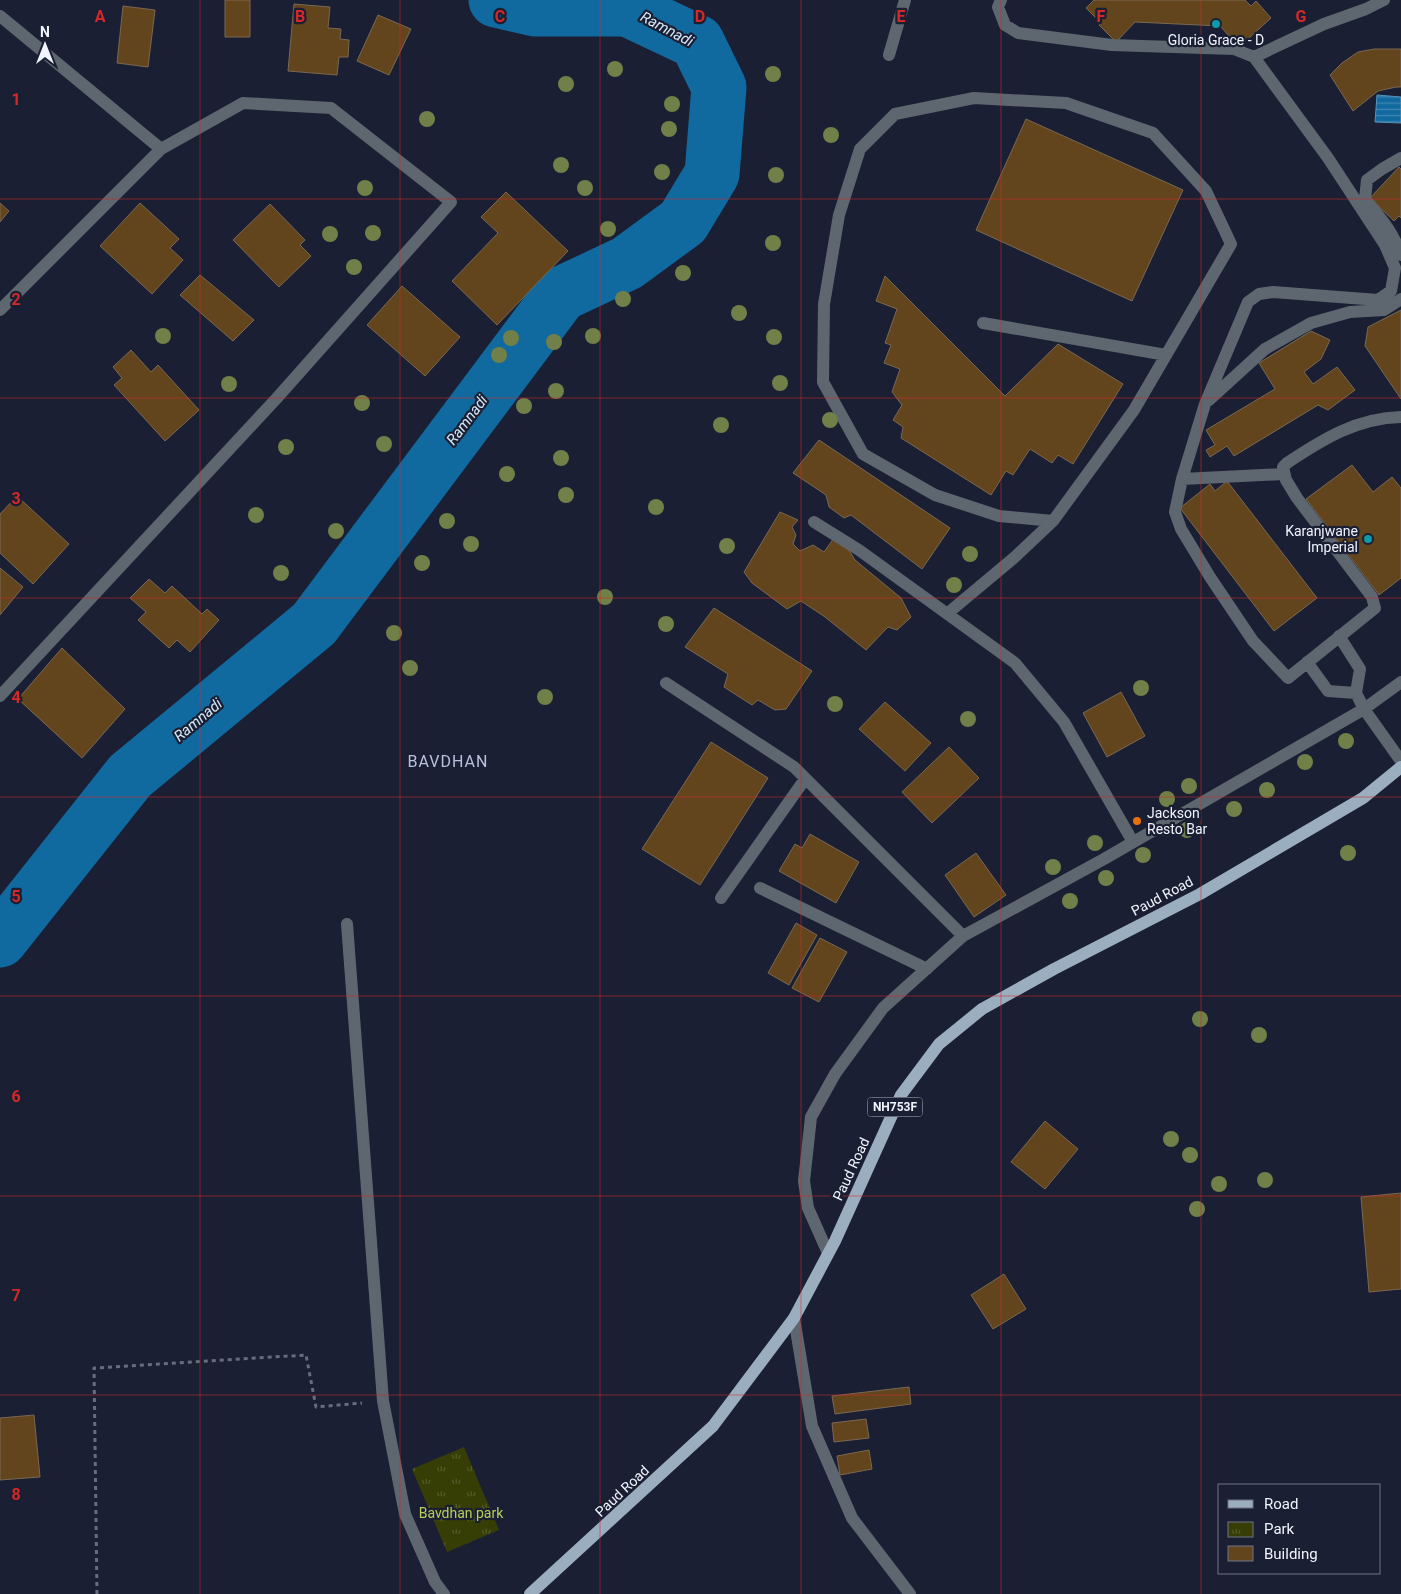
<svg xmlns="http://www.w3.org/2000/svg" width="1401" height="1594" font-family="Roboto,sans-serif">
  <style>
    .park { fill: url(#park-tufts) }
    .water { fill: url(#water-rules); stroke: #5493bb }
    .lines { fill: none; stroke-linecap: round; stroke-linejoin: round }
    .river { stroke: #116a9f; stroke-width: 55 }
    .building { fill: #62451d; stroke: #7a6852 }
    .path { stroke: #686d7d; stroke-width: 3; stroke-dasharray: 4 4; stroke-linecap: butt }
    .minor { stroke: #5e676f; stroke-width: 12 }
    .major { stroke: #9baec0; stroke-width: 12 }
    .tree { fill: #717f48 }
    .grid { fill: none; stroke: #d62828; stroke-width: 1; stroke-opacity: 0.55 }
    .culture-dot { fill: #0f9aa8; stroke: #1a1f33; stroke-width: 2 }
    .food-dot { fill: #e8710a; stroke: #1a1f33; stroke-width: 2 }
    .labels { text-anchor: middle; stroke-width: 4.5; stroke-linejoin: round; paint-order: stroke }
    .shield { fill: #1a1f33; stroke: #b0b4c0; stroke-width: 1 }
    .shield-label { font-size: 12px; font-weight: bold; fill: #f1f4fd }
    .poi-label { font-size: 14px; fill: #f1f4fd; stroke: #1a1f33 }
    .street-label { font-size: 14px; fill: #f1f4fd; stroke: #1a1f33 }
    .park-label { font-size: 14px; fill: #b8ce59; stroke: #1a1f33 }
    .water-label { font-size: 15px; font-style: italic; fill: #d4e7f6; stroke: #1a1f33 }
    .quarter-label { font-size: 16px; letter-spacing: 1px; fill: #b8c0dc; stroke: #1a1f33 }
    .grid-label { font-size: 16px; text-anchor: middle; font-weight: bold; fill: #d62828; stroke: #1a1f33; stroke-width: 4.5; stroke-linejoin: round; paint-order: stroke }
  </style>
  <defs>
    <pattern id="park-tufts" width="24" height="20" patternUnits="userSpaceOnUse" patternTransform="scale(1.25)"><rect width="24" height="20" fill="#363e05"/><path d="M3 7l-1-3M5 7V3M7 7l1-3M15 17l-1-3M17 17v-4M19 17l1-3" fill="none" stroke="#545a2a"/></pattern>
    <pattern id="water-rules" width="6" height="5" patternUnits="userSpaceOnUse" patternTransform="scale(1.25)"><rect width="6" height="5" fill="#116a9f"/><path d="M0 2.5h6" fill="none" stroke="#4087b2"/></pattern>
  </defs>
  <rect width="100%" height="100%" fill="#1a1f33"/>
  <path class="park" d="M 464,1447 L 499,1530 L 447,1552 L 412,1469 Z"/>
  <path class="water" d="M 1377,95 L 1401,97 L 1401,123 L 1375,122 Z"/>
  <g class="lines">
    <path class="river" d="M 0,940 L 130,776 L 314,624 L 561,294 L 627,263 L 683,222 L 712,174 L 719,87 L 697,42 L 627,9 L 535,9 L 496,0"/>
  </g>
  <path class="building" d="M 225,0 L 250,0 L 250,37 L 225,37 Z
    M 1094,0 L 1245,0 L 1251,6 L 1256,1 L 1271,18 L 1239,47 L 1220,26 L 1135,22 L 1116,42 L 1099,25 L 1101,23 L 1086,8 Z
    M 294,4 L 330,7 L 328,28 L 341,29 L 340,39 L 349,40 L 348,57 L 339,57 L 337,75 L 288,71 Z
    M 123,6 L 155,10 L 148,67 L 117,63 Z
    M 378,15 L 411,29 L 389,75 L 357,61 Z
    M 1374,49 L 1401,49 L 1401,87 L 1396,87 L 1378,91 L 1353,111 L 1330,75 L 1342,63 L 1358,52 Z
    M 1026,119 L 1183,190 L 1132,301 L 976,230 Z
    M 1399,167 L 1401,169 L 1401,218 L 1399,216 L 1394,221 L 1370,198 Z
    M 506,192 L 568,251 L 497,325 L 452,281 L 498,233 L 481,217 Z
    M 0,203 L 9,211 L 0,222 Z
    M 140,203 L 179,239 L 170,248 L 183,260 L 152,294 L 100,246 Z
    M 270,204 L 305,240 L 300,245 L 311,256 L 279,287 L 233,240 Z
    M 200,275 L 254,320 L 233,341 L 180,295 Z
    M 885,276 L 1005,396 L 1058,344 L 1123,384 L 1073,464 L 1058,455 L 1052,463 L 1030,449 L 1013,475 L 1006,471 L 991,495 L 901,438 L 903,427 L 893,420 L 902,405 L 892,392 L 900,369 L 884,363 L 891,345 L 885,343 L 897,309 L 876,301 Z
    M 402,286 L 460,337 L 425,376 L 367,325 Z
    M 1401,310 L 1401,399 L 1365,346 L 1368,327 Z
    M 1311,331 L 1330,340 L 1321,359 L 1304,372 L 1313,384 L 1337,367 L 1355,390 L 1328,410 L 1318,405 L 1234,456 L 1227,446 L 1210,457 L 1206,450 L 1215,445 L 1206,430 L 1275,389 L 1259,363 Z
    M 131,350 L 151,372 L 158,365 L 199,410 L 165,441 L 114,385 L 122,378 L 113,367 Z
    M 819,440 L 950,528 L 922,569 L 851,515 L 844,518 L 829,507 L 826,495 L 793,473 Z
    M 1352,465 L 1373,492 L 1392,477 L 1401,488 L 1401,578 L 1379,595 L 1306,499 Z
    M 1227,481 L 1317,598 L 1274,631 L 1180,508 L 1210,484 L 1215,491 Z
    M 17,496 L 69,544 L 33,584 L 0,553 L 0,514 Z
    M 780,512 L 798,520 L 792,527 L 796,535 L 793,544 L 800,551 L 813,545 L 824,552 L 834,538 L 847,547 L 855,560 L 901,598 L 911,617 L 897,630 L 888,627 L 866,650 L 825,617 L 801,601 L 787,609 L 752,583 L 744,572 Z
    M 0,568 L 23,587 L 0,615 Z
    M 149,579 L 165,593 L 172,586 L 202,614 L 207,609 L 219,620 L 190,652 L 177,640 L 169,648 L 138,620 L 146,612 L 130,598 Z
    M 714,608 L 812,671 L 786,709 L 775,710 L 758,700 L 752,705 L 724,687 L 728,674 L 685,647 Z
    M 62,648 L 125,709 L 82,758 L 18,699 Z
    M 1121,692 L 1145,736 L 1107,757 L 1083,713 Z
    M 885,702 L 931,743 L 905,771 L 859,729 Z
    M 711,742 L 768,778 L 700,885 L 642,849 Z
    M 949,747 L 979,778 L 932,823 L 902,792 Z
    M 810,834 L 859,862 L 836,903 L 779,871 L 795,844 L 802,848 Z
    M 976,853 L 1006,895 L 974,917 L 945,875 Z
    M 796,923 L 817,935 L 789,985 L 768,973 Z
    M 820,938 L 847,952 L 819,1002 L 792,988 Z
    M 1045,1121 L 1078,1149 L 1045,1189 L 1011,1162 Z
    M 1401,1193 L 1401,1289 L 1369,1292 L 1361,1197 Z
    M 1004,1274 L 1026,1309 L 993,1329 L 971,1295 Z
    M 909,1387 L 911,1404 L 835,1414 L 832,1396 Z
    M 34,1415 L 40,1477 L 0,1480 L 0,1418 Z
    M 866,1419 L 869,1438 L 834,1442 L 832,1423 Z
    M 869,1450 L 872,1469 L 840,1475 L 837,1456 Z"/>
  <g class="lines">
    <path class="path" d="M 97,1594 L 94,1368 L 306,1355 L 316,1407 L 362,1403"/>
    <path class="minor" d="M 1001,0 L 998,7 L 1005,25 L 1018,33 L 1112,45 L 1234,49 L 1254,57 L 1328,158 L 1385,245 L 1395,268 L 1391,291 L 1378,300 L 1273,292 L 1259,294 L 1248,302 L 1205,404 L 1182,479 L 1175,512 L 1181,529 L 1210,577 L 1253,641 L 1288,678 L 1375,608 L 1372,597 L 1297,498 L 1286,480 L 1283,467 L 1287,463 C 1323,439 1357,418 1401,417
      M 0,16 L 161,149
      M 889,55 L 905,0
      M 1254,57 L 1324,24 L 1366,9 L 1384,0
      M 1401,158 L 1382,169 L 1367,180 L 1365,199 C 1379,216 1394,233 1401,255
      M 0,310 L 161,149 L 243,103 L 331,108 L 451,202 L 276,399 L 0,696
      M 983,323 L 1166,355
      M 1209,400 L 1265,349 L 1311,323 L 1350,312 L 1384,310 L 1401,299
      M 1182,479 L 1284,474
      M 814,522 L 859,550 L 1015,663 L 1064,722 L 1133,842
      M 948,613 L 1016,556 L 1053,521 L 1134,410 L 1231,244 L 1206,191 L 1153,133 L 1066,103 L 974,98 L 895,114 L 860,149 L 839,215 L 824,304 L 823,382 L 863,454 L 935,495 L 999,516 L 1053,521
      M 1339,636 L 1360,669 L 1356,693 L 1364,709 L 1401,761
      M 1307,662 L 1328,691 L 1356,693
      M 666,683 L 794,767 L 963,936
      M 760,888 L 927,969
      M 721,898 L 805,779
      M 347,924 L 383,1401 L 405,1514 L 435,1582 L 444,1594
      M 828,1253 L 808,1208 L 804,1181 L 811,1117 L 835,1074 L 883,1008 L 963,936 L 1104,859 L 1364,709 L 1401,682
      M 794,1318 L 812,1426 L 852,1518 L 910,1594"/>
    <path class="major" d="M 530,1594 L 713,1426 L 794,1318 L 835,1241 L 901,1095 L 939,1044 L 982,1009 L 1054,969 L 1200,894 L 1363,798 L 1401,767"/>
  </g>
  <g class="tree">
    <circle cx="615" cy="69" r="8"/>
    <circle cx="773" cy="74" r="8"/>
    <circle cx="566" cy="84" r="8"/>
    <circle cx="672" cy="104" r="8"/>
    <circle cx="427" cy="119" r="8"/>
    <circle cx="669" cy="129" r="8"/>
    <circle cx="831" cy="135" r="8"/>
    <circle cx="561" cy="165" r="8"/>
    <circle cx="662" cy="172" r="8"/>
    <circle cx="776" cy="175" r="8"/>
    <circle cx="365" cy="188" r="8"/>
    <circle cx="585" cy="188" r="8"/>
    <circle cx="608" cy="229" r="8"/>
    <circle cx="373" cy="233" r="8"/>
    <circle cx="330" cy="234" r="8"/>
    <circle cx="773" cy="243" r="8"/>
    <circle cx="354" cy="267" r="8"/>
    <circle cx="683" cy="273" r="8"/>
    <circle cx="623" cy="299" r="8"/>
    <circle cx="739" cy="313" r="8"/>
    <circle cx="163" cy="336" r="8"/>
    <circle cx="593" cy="336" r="8"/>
    <circle cx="774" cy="337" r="8"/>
    <circle cx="511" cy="338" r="8"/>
    <circle cx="554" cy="342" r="8"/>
    <circle cx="499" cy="355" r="8"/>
    <circle cx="780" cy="383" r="8"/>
    <circle cx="229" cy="384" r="8"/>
    <circle cx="556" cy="391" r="8"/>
    <circle cx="362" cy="403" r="8"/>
    <circle cx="524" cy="406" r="8"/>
    <circle cx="830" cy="420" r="8"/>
    <circle cx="721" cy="425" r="8"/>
    <circle cx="384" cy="444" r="8"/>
    <circle cx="286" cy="447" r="8"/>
    <circle cx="561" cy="458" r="8"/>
    <circle cx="507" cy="474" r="8"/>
    <circle cx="566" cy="495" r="8"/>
    <circle cx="656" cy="507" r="8"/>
    <circle cx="256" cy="515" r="8"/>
    <circle cx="447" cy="521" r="8"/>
    <circle cx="336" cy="531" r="8"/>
    <circle cx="471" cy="544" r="8"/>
    <circle cx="727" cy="546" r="8"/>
    <circle cx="970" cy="554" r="8"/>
    <circle cx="422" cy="563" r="8"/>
    <circle cx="281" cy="573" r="8"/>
    <circle cx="954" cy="585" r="8"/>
    <circle cx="605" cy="597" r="8"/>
    <circle cx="666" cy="624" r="8"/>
    <circle cx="394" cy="633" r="8"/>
    <circle cx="410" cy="668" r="8"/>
    <circle cx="1141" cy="688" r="8"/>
    <circle cx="545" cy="697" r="8"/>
    <circle cx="835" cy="704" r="8"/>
    <circle cx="968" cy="719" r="8"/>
    <circle cx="1346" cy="741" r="8"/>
    <circle cx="1305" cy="762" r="8"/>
    <circle cx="1189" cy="786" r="8"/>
    <circle cx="1267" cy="790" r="8"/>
    <circle cx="1167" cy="799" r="8"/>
    <circle cx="1234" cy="809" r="8"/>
    <circle cx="1187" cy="830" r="8"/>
    <circle cx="1095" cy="843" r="8"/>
    <circle cx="1348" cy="853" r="8"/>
    <circle cx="1143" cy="855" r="8"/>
    <circle cx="1053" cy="867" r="8"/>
    <circle cx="1106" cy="878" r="8"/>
    <circle cx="1070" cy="901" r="8"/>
    <circle cx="1200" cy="1019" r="8"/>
    <circle cx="1259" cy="1035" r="8"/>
    <circle cx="1171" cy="1139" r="8"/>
    <circle cx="1190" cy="1155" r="8"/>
    <circle cx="1265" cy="1180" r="8"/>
    <circle cx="1219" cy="1184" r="8"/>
    <circle cx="1197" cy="1209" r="8"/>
  </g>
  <path class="grid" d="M 200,0 L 200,1594M 400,0 L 400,1594M 600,0 L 600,1594M 801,0 L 801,1594M 1001,0 L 1001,1594M 1201,0 L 1201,1594M 0,199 L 1401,199M 0,398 L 1401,398M 0,598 L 1401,598M 0,797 L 1401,797M 0,996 L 1401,996M 0,1196 L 1401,1196M 0,1395 L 1401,1395"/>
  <g class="culture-dot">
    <circle cx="1216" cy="24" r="5"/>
    <circle cx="1368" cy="539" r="5"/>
  </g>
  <circle class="food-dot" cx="1137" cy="821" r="5"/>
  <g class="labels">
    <rect class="shield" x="867.5" y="1097.5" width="55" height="19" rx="4"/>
    <g class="shield-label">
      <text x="895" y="1111">NH753F</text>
    </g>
    <g class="poi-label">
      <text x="1216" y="45">Gloria Grace - D</text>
      <text x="1358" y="536" text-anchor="end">Karanjwane<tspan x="1358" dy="16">Imperial</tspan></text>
      <text x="1147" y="818" text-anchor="start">Jackson<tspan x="1147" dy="16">Resto Bar</tspan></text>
    </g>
    <g class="street-label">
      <text transform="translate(1162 896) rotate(-28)" y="5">Paud Road</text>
      <text transform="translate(851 1169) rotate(-65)" y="5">Paud Road</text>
      <text transform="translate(622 1491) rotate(-43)" y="5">Paud Road</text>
    </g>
    <g class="park-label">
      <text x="461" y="1518">Bavdhan park</text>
    </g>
    <g class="water-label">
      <text transform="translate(667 29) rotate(28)" y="5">Ramnadi</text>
      <text transform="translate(467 420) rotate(-53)" y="5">Ramnadi</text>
      <text transform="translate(198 720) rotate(-40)" y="5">Ramnadi</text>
    </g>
    <g class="quarter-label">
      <text x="448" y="767">BAVDHAN</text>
    </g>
  </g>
  <g class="grid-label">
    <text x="100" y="22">A</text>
    <text x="300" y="22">B</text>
    <text x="500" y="22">C</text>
    <text x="700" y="22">D</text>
    <text x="901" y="22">E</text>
    <text x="1101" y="22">F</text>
    <text x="1301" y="22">G</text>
    <text x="16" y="105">1</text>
    <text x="16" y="305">2</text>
    <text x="16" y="504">3</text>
    <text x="16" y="703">4</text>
    <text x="16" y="902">5</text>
    <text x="16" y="1102">6</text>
    <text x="16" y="1301">7</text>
    <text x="16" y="1500">8</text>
  </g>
  <rect x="1218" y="1484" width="162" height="90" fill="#1a1f33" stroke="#707484"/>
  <rect x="1228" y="1500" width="25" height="8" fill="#9baec0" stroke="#707484"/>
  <text x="1264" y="1509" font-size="15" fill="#f1f4fd">Road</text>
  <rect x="1228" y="1522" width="25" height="15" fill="url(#park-tufts)" stroke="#707484"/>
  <text x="1264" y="1534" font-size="15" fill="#f1f4fd">Park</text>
  <rect x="1228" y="1546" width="25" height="15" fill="#62451d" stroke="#707484"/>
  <text x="1264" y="1559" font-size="15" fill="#f1f4fd">Building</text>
  <g transform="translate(45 45)" stroke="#1a1f33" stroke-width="4" paint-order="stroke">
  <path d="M0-4L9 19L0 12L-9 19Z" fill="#f1f4fd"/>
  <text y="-8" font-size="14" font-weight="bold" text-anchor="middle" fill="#f1f4fd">N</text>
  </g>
</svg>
